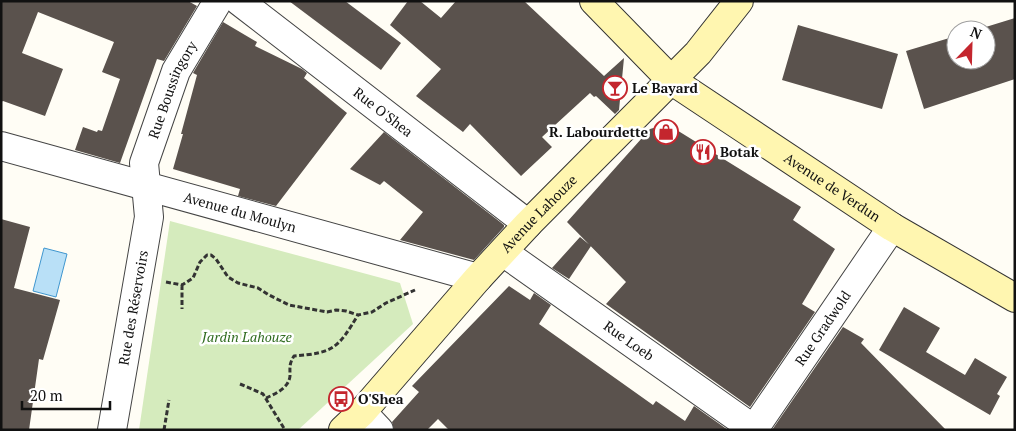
<svg xmlns="http://www.w3.org/2000/svg" width="1016" height="431" font-family="'PT Serif',serif">
  <style>
    .green { fill: #d5ebbd }
    .water { fill: #b9e0f7; stroke: #3f96cf }
    .building { fill: #5a524d }
    .lines { fill: none; stroke-linecap: round; stroke-linejoin: round }
    .street-casing { stroke: #444; stroke-width: 30 }
    .secondary-casing { stroke: #333; stroke-width: 30 }
    .path { stroke: #333; stroke-width: 3; stroke-dasharray: 5 2.5; stroke-linecap: butt }
    .street { stroke: #fff; stroke-width: 28 }
    .secondary { stroke: #fff6b0; stroke-width: 28 }
    .labels { text-anchor: middle; stroke-width: 5; stroke-linejoin: round; paint-order: stroke }
    .poi-label { font-size: 14px; font-weight: bold; fill: #111; stroke: #fff; text-anchor: start }
    .street-label { font-size: 14px; fill: #111; stroke: #fff }
    .park-label { font-size: 14px; font-style: italic; fill: #2f6b1f; stroke: #fff }
  </style>
  <rect width="100%" height="100%" fill="#fffdf5"/>
  <path class="green" d="M 170,221 L 400,283 L 413,324 L 298,430 L 139,430 Z"/>
  <path class="water" d="M 44,248 L 67,254 L 56,297 L 33,291 Z"/>
  <path class="building" d="M 1,1 L 188,1 L 197,6 L 164,61 L 157,59 L 120,163 L 75,150 L 83,127 L 97,132 L 98,130 L 102,131 L 120,79 L 102,72 L 114,42 L 38,12 L 22,53 L 63,69 L 45,116 L 3,101 L 1,102 Z
    M 289,1 L 345,1 L 401,43 L 381,70 Z
    M 408,1 L 420,1 L 441,18 L 456,1 L 524,1 L 604,76 L 624,58 L 619,110 L 615,114 L 596,96 L 594,97 L 590,93 L 542,137 L 552,147 L 521,176 L 470,124 L 463,132 L 416,96 L 441,69 L 390,25 Z
    M 1015,18 L 1015,79 L 924,109 L 906,51 L 956,36 L 956,60 L 986,60 L 986,30 L 976,30 Z
    M 223,22 L 257,42 L 255,46 L 302,69 L 307,73 L 304,78 L 347,113 L 276,206 L 238,196 L 240,189 L 173,169 L 183,134 L 181,134 L 197,75 L 193,73 Z
    M 798,25 L 898,54 L 882,109 L 782,80 Z
    M 667,124 L 801,207 L 793,220 L 835,249 L 802,304 L 815,312 L 750,407 L 606,304 L 626,282 L 567,222 L 650,129 Z
    M 384,132 L 504,225 L 504,227 L 474,260 L 400,240 L 423,212 L 384,181 L 380,185 L 350,169 Z
    M 1,219 L 30,227 L 14,288 L 60,300 L 43,360 L 39,359 L 29,430 L 1,430 Z
    M 580,237 L 591,246 L 569,279 L 552,268 Z
    M 509,286 L 530,300 L 534,293 L 551,305 L 539,324 L 653,405 L 656,401 L 685,421 L 694,406 L 728,430 L 449,430 L 438,419 L 427,430 L 394,430 L 392,422 L 419,392 L 412,386 Z
    M 904,307 L 940,328 L 926,352 L 965,375 L 975,358 L 1007,377 L 997,394 L 1000,396 L 990,415 L 879,350 Z
    M 843,327 L 864,339 L 861,343 L 946,430 L 772,430 Z"/>
  <g class="lines">
    <defs>
      <g id="street">
        <path id="s1" d="M 239,1 L 528,224"/>
        <path id="s2" d="M 1,146 L 478,278"/>
        <path id="s3" d="M 503,252 L 755,430"/>
        <path d="M 362,412 L 379,430"/>
        <path id="s4" d="M 754,429 L 892,227"/>
        <path id="s5" d="M 112,430 L 149,217 L 144,163 L 176,71 L 218,1"/>
      </g>
      <g id="secondary">
        <path id="s6" d="M 594,1 L 671,80 L 892,227 L 1015,298"/>
        <path id="s7" d="M 343,430 L 362,412 L 478,278 L 528,224 L 698,53 L 739,1"/>
      </g>
    </defs>
    <use href="#street" class="street-casing"/>
    <use href="#secondary" class="secondary-casing"/>
    <path class="path" d="M 166,282 L 182,285 L 193,278 L 200,262 L 207,255 L 211,255 L 216,259 L 228,277 L 238,283 L 258,288 L 269,295 L 289,305 L 327,312 L 336,310 L 346,311 L 358,315 L 372,312 L 386,303 L 415,290
      M 182,285 L 182,309
      M 240,384 L 263,394 L 285,430
      M 266,398 C 275,394 289,388 290,376 C 290,367 289,364 294,356 C 334,353 338,348 358,315
      M 164,430 L 169,400"/>
    <use href="#street" class="street"/>
    <use href="#secondary" class="secondary"/>
  </g>
  <defs>
    <symbol id="bar-ring" viewBox="-11 -11 22 22"><circle r="9.5" fill="#fff" stroke="#c4262e" stroke-width="1.5"/><path d="M-6-5H6L.8 .8V4.5H3.5V6h-7V4.5H-.8V.8Z" fill="#c4262e"/></symbol>
    <symbol id="shop-ring" viewBox="-11 -11 22 22"><circle r="9.5" fill="#fff" stroke="#c4262e" stroke-width="1.5"/><path d="M-5-2.5h2.3a2.7 3.5 0 0 1 5.4 0H5L5.5 6h-11ZM-1.5-2.5h3a1.5 2.3 0 0 0-3 0Z" fill="#c4262e"/></symbol>
    <symbol id="restaurant-ring" viewBox="-11 -11 22 22"><circle r="9.5" fill="#fff" stroke="#c4262e" stroke-width="1.5"/><path d="M-5-6h1v4h1v-4h1v4h1v-4h1v5L-1.5 .5V6h-2V.5L-5-1ZM5-6V6H3V1.5H1.5Q1.5-4 5-6Z" fill="#c4262e"/></symbol>
    <symbol id="bus-ring" viewBox="-11 -11 22 22"><circle r="9.5" fill="#fff" stroke="#c4262e" stroke-width="1.5"/><path d="M-5-6H5V4H4V6H2V4H-2V6H-4V4H-5ZM-3.5-4V0h7V-4ZM-3.5 1.2v1.5H-2V1.2ZM2 1.2v1.5H3.5V1.2Z" fill="#c4262e"/></symbol>
  </defs>
  <g fill-rule="evenodd">
    <use href="#bar-ring" x="601" y="74" width="28" height="28"/>
    <use href="#shop-ring" x="652" y="118" width="28" height="28"/>
    <use href="#restaurant-ring" x="689" y="138" width="28" height="28"/>
    <use href="#bus-ring" x="327" y="385" width="28" height="28"/>
  </g>
  <g class="labels">
    <g class="poi-label">
      <text x="632" y="93">Le Bayard</text>
      <text x="648" y="137" text-anchor="end">R. Labourdette</text>
      <text x="720" y="157">Botak</text>
      <text x="358" y="404">O'Shea</text>
    </g>
    <g class="street-label">
      <text dy="5" stroke="none"><textPath href="#s5" startOffset="349">Rue Boussingory</textPath></text>
      <text dy="5" stroke="none"><textPath href="#s1" startOffset="182">Rue O'Shea</textPath></text>
      <text dy="5" stroke="none"><textPath href="#s6" startOffset="304">Avenue de Verdun</textPath></text>
      <text dy="5" stroke="none"><textPath href="#s2" startOffset="248">Avenue du Moulyn</textPath></text>
      <text dy="5" stroke="none"><textPath href="#s7" startOffset="292">Avenue Lahouze</textPath></text>
      <text dy="5" stroke="none"><textPath href="#s5" startOffset="124">Rue des Réservoirs</textPath></text>
      <text dy="5" stroke="none"><textPath href="#s4" startOffset="122">Rue Gradwold</textPath></text>
      <text dy="5" stroke="none"><textPath href="#s3" startOffset="154">Rue Loeb</textPath></text>
    </g>
    <g class="park-label">
      <text x="247" y="342">Jardin Lahouze</text>
    </g>
  </g>
  <rect width="1016" height="431" fill="none" stroke="#111111" stroke-width="5"/>
  <g transform="translate(971 45) rotate(23)"><circle r="24" fill="#ffffff" stroke="#a0a0a0"/>
  <path d="M0-4L9 19L0 12L-9 19Z" fill="#c4262e"/>
  <text y="-8" font-size="14" font-weight="bold" text-anchor="middle" fill="#111111">N</text>
  </g>
  <path d="M22 401v8h88v-8" fill="none" stroke="#111111" stroke-width="2.5"/>
  <text x="30" y="401" font-size="15" fill="#111111" stroke="#ffffff" stroke-width="4" paint-order="stroke">20 m</text>
</svg>
